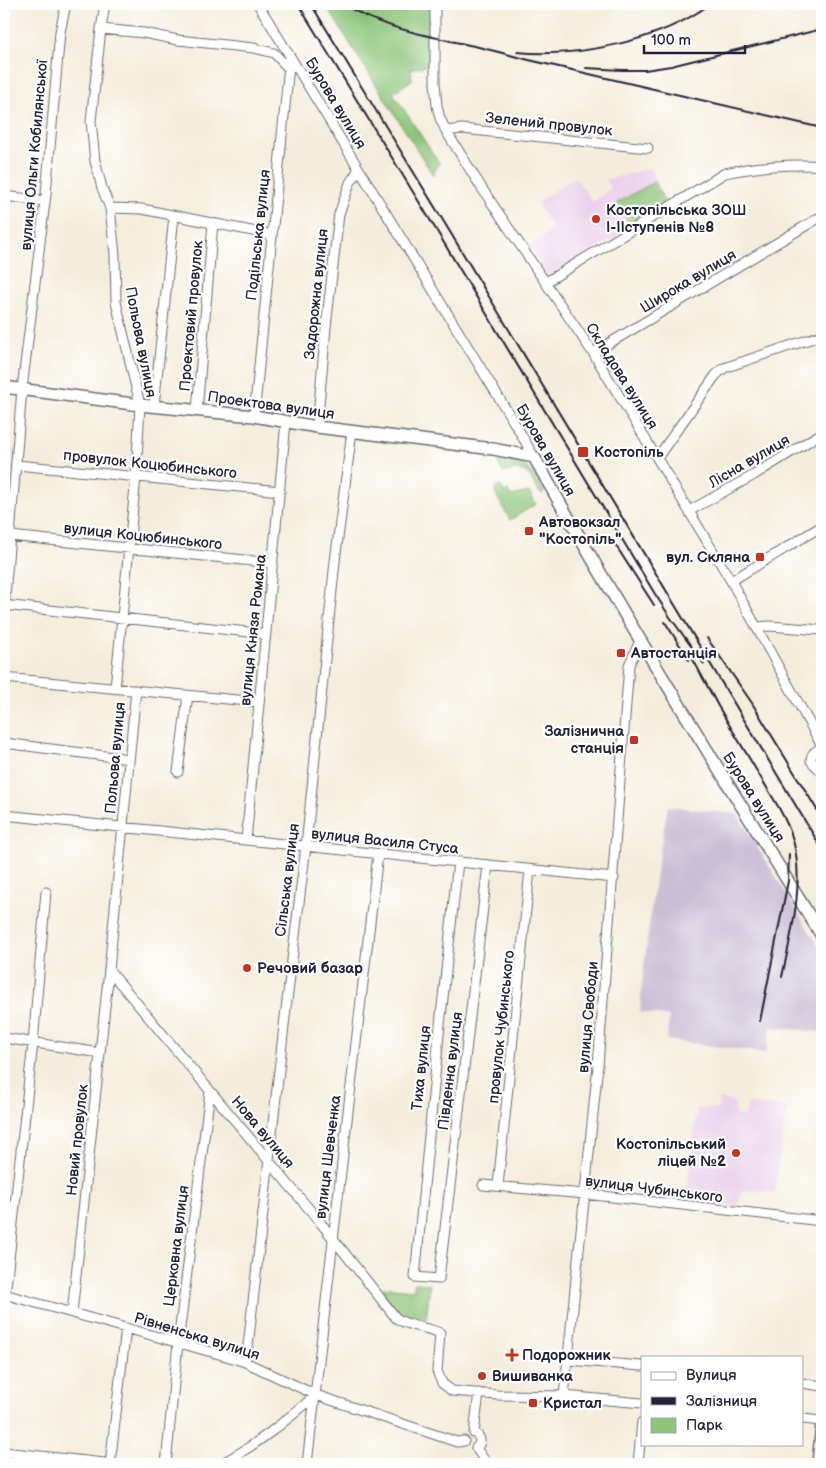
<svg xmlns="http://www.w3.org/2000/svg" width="826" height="1468" font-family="'Balsamiq Sans',sans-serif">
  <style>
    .built { fill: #ebd1eb }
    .industrial { fill: #cbbfd5 }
    .green { fill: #8dc579; stroke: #58745a }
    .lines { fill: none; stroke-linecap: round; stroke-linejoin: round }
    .minor-casing { stroke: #6c6973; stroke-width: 11 }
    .major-casing { stroke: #6c6973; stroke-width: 14 }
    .minor { stroke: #fff; stroke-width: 9 }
    .major { stroke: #fff; stroke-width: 11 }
    .rail { stroke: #22223b; stroke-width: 2 }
    .poi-dot { fill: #c8321e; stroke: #fff; stroke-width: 2 }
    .labels { text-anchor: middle; stroke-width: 4.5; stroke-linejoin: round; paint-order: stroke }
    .street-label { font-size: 15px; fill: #22223b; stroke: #fff }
    .poi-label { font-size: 15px; font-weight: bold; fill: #22223b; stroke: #fff; text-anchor: start }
  </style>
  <rect width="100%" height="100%" fill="#fff"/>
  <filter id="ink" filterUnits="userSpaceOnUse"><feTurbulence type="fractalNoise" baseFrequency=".02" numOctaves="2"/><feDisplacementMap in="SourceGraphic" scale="10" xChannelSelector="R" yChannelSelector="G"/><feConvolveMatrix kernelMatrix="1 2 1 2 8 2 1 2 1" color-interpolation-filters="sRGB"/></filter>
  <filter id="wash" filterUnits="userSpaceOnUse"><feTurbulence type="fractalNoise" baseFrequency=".0096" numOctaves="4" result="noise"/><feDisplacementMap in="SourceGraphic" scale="20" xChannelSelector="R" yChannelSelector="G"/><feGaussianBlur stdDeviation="1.12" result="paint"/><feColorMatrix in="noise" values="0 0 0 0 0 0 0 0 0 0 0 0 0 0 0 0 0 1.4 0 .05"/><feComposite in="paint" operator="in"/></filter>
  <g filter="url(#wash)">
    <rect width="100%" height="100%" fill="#f5eddb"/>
    <path class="built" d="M 651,168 L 667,205 L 549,278 L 528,246 L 554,230 L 539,208 L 538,202 L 575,177 L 593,202 L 611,188 L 605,180 Z
      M 720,1099 L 735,1102 L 736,1115 L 745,1116 L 748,1104 L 787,1107 L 775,1192 L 742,1190 L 738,1207 L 685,1203 L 697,1108 L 718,1109 Z"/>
    <path class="industrial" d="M 668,806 L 737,814 L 822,952 L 822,1032 L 771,1027 L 766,1053 L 667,1040 L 669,1017 L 640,1012 L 642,983 L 655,878 Z"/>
    <path class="green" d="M 325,4 L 430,4 L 431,38 L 429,65 L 411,69 L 412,80 L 393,93 L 439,163 L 433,175 Z
      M 654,182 L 665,202 L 629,223 L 617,203 Z
      M 500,458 C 527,464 530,468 545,491 L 542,494 L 539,492 C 527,472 528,466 503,473 L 498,462 Z
      M 499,486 L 502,487 L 504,492 L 508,491 L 510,496 L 529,492 L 536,504 L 510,520 L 495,493 L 495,487 Z
      M 415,1283 L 430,1284 L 426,1321 L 405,1320 L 397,1314 L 383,1296 L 384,1287 L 413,1290 Z"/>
  </g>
  <g filter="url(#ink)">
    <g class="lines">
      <defs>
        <path id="minor" d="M 105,4 L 101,29 L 91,121 L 95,161 L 102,188 L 110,208 L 115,255 L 116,302 L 140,405 L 136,477 L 115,688
          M 258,4 L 518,429 L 534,457
          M 435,4 L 435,82 L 437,106 L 440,118 L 446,131 L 483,190 L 593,353 L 637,425 L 731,581 L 822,746
          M 101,29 L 144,33 L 178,40 L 254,48 L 274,53 L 289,69
          M 446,131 L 462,129 L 648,148
          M 4,196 L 45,201
          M 110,208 L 142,209 L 272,235
          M 546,282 L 725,173 C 751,167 795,163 822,166
          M 593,353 L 822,216
          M 154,406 L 174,216
          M 197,411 L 213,223
          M 254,416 L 290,56
          M 317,427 L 326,327 L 339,214 L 350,183 L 359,169
          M 657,458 L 716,375 L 724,368 L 822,335
          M 17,465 L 280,491
          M 689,511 L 754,475 L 822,433
          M 10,536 L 273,563
          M 731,581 L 822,526
          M 4,605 L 266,634
          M 4,608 L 22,389 L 46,194 L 60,32 L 66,4
          M 756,627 L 770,626 L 822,630
          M 4,678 L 259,702
          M 136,690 L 109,970 L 320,1222 L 396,1318 C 411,1328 424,1326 440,1333 L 437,1371 L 442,1383 L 452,1391 L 497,1395 L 564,1396 L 642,1403
          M 4,743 L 129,759
          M 822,752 L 818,750 C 813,752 811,755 811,761 L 822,772
          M 178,772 L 188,695
          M 4,815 L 614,878
          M 246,840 L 286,422
          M 458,862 L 440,1025 L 415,1277 L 439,1279 L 488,865
          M 4,1038 L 100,1053
          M 483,1185 L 585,1194 L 822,1221
          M 498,1186 L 530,870
          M 4,1294 L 233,1358 L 245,1362 L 316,1395 L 457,1442 L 464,1441
          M 5,1295 L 33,1043 L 46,892
          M 72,1313 L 109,970
          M 568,1360 L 642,1366
          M 245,1362 L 248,1346 L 285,1017 L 306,846 L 335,561 L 352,431
          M 802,1383 L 822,1386
          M 564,1396 L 598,1065 L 629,665 L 640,641
          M 802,1419 L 822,1421
          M 474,1433 L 479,1393
          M 474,1433 C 481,1436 482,1443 476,1448
          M 476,1448 L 487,1464
          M 4,1452 L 113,1464
          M 110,1464 L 126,1328
          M 166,1464 L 178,1343 L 210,1091
          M 220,1464 C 253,1448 288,1419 316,1395
          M 307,1464 L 378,854
          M 638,1464 L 642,1422"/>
        <path id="major" d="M 4,387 L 140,405 L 254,416 L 317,427 L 493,449 L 534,457 C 625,620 724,778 822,936
          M 818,1464 L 822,1423"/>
      </defs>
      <use href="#minor" class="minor-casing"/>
      <use href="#major" class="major-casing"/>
      <use href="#minor" class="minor"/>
      <use href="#major" class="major"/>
      <path class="rail" d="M 298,4 L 435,228 L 655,594 L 670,617 L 704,664
        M 311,4 L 444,222 L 822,849
        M 344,4 C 376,27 430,36 469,45 C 489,49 509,55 529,60 L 822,128
        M 517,52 C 577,58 661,41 710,4
        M 586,68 L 622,70 L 645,70 L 671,66 L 822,29
        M 611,538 L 654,605
        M 665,622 L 689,660
        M 707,638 L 752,703 L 822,818
        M 689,652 L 718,706 L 779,808 C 785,819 790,829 793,840 C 805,883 791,935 782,977
        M 760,1021 L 788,881 L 789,854"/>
    </g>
  </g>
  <g class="poi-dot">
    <circle cx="596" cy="219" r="5"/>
    <rect x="577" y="446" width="12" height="12" rx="2.5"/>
    <rect x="524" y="526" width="10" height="10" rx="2.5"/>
    <rect x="755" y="552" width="10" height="10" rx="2.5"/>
    <rect x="616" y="648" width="10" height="10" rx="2.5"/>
    <rect x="629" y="735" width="10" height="10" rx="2.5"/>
    <circle cx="247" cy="968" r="5"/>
    <circle cx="736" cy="1153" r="5"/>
    <path d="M509.5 1347.5h5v5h5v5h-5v5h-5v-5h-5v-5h5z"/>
    <circle cx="482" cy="1376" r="5"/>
    <rect x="528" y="1398" width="10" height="10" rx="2.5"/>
  </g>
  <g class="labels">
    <g class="street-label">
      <text transform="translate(336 103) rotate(59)" y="5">Бурова вулиця</text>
      <text transform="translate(549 124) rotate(6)" y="5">Зелений провулок</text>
      <text transform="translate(34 155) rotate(-85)" y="5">вулиця Ольги Кобилянської</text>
      <text transform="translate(258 235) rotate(-84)" y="5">Подільська вулиця</text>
      <text transform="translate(688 281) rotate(-31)" y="5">Широка вулиця</text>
      <text transform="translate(316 294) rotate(-84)" y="5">Задорожна вулиця</text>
      <text transform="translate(191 316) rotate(-85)" y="5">Проектовий провулок</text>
      <text transform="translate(141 342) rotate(79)" y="5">Польова вулиця</text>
      <text transform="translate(622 376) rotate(58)" y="5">Складова вулиця</text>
      <text transform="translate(271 405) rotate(8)" y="5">Проектова вулиця</text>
      <text transform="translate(546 450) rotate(60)" y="5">Бурова вулиця</text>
      <text transform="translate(749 461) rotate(-30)" y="5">Лісна вулиця</text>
      <text transform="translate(150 464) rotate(6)" y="5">провулок Коцюбинського</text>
      <text transform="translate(143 536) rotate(6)" y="5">вулиця Коцюбинського</text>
      <text transform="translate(253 630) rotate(-84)" y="5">вулиця Князя Романа</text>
      <text transform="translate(115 758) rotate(-85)" y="5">Польова вулиця</text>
      <text transform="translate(754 797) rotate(58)" y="5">Бурова вулиця</text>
      <text transform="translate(385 841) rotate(6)" y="5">вулиця Василя Стуса</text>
      <text transform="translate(287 880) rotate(-83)" y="5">Сільська вулиця</text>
      <text transform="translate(588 1017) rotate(-85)" y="5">вулиця Свободи</text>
      <text transform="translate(501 1027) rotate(-84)" y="5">провулок Чубинського</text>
      <text transform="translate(421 1068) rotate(-84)" y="5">Тиха вулиця</text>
      <text transform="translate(450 1071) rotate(-83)" y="5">Південна вулиця</text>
      <text transform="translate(263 1132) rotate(50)" y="5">Нова вулиця</text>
      <text transform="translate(77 1140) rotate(-84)" y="5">Новий провулок</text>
      <text transform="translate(328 1157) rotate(-83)" y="5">вулиця Шевченка</text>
      <text transform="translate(654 1189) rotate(7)" y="5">вулиця Чубинського</text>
      <text transform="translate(176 1246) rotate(-83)" y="5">Церковна вулиця</text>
      <text transform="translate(197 1336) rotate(17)" y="5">Рівненська вулиця</text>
    </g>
    <g class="poi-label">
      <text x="606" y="215">Костопільська ЗОШ<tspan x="606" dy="17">І-ІІступенів №8</tspan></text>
      <text x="594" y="457">Костопіль</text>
      <text x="539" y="527">Автовокзал<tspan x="539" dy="17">"Костопіль"</tspan></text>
      <text x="750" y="562" text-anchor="end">вул. Скляна</text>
      <text x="631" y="658">Автостанція</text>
      <text x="624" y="736" text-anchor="end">Залізнична<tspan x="624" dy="17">станція</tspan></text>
      <text x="257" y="973">Речовий базар</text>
      <text x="726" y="1149" text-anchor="end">Костопільський<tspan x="726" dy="17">ліцей №2</tspan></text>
      <text x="522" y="1360">Подорожник</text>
      <text x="492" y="1381">Вишиванка</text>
      <text x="543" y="1408">Кристал</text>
    </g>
  </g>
  <rect width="826" height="1468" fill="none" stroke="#fff" stroke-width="20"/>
  <rect x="641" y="1356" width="162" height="90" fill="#ffffff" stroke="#a7a7b1"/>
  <rect x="651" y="1372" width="25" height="8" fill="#ffffff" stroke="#a7a7b1"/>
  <text x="686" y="1380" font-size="15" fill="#22223b">Вулиця</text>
  <rect x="651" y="1397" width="25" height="8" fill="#22223b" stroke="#a7a7b1"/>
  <text x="686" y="1406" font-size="15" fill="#22223b">Залізниця</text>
  <rect x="651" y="1418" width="25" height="15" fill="#8dc579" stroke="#a7a7b1"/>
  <text x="686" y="1430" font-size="15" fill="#22223b">Парк</text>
  <path d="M644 45v8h101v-8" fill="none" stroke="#22223b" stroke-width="2.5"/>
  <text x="651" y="45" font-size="15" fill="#22223b" stroke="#ffffff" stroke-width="4" paint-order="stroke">100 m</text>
</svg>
